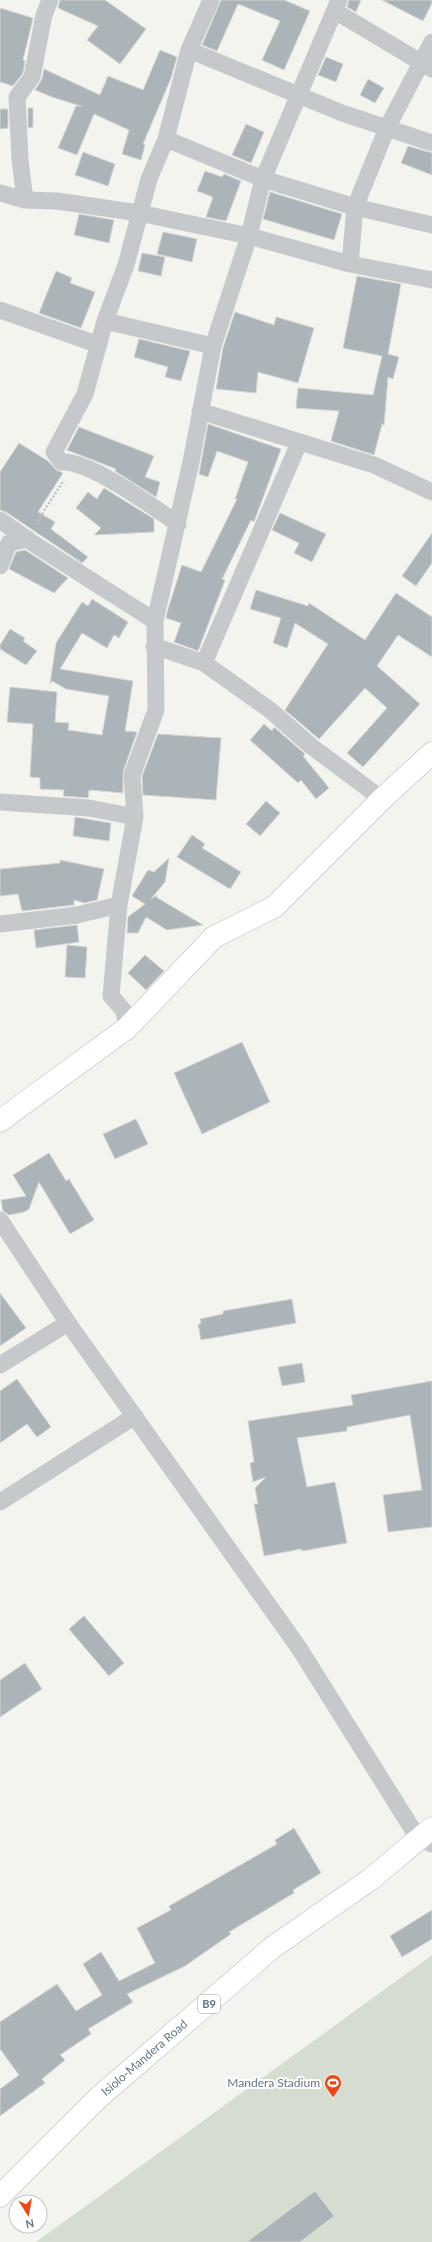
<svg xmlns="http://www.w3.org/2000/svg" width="432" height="2242" font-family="Lato,sans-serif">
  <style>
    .green { fill: #d5dcd0 }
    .building { fill: #abb4b8; stroke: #d5d5d3 }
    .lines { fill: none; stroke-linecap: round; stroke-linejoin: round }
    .secondary-casing { stroke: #b5bbbf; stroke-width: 23 }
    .trunk-casing { stroke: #b5b9bc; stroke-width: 23 }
    .path { stroke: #bfc0c2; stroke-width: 2.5; stroke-dasharray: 2 2; stroke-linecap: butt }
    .minor { stroke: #c6c9cc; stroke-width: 17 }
    .secondary { stroke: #fff; stroke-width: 22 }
    .trunk { stroke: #fff; stroke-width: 22 }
    .labels { text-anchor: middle; stroke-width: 4; stroke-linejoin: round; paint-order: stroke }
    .shield { fill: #fff; stroke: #909ea8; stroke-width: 1 }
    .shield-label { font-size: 11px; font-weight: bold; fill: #617483 }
    .street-label { font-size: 12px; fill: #617483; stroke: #fff }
    .poi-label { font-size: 12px; fill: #617483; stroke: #fff; text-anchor: end }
  </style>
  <rect width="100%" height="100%" fill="#f4f4ef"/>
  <path class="green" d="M 432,1955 L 432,2242 L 36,2242 Z"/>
  <path class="building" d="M 60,0 L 105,0 L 146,29 L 120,64 L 87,40 L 98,26 L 58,8 Z
    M 221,0 L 284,0 L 310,11 L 284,70 L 262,60 L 280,21 L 238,4 L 217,51 L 202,45 Z
    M 349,0 L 361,0 L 356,12 L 347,7 Z
    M 382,0 L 432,0 L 432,3 L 423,21 Z
    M 0,8 L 33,18 L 23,60 L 25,61 L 23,73 L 13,86 L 0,82 Z
    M 160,50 L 177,57 L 171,78 L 143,144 L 145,145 L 141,160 L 122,154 L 129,130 L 94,114 L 77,155 L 58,148 L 76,106 L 81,106 L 52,97 L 35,90 L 42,79 L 44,69 L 100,95 L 108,76 L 143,90 Z
    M 326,57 L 343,64 L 336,82 L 318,75 Z
    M 368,79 L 384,88 L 375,103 L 360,95 Z
    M 28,108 L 33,108 L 33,127 L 28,128 Z
    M 0,109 L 8,109 L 8,128 L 0,129 Z
    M 246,124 L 264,132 L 251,163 L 232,155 Z
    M 408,146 L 432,153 L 432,175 L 401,163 Z
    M 83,152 L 115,164 L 108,186 L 75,175 Z
    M 205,171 L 222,177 L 224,174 L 241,181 L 226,221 L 206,217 L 213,197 L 197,191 Z
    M 270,192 L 342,214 L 334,240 L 263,219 Z
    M 79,214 L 114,220 L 109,243 L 74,235 Z
    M 163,232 L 197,239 L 192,262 L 157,254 Z
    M 142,253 L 165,257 L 161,276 L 138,271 Z
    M 56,271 L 72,278 L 70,283 L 95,292 L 81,328 L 39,313 Z
    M 357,276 L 401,284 L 388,354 L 399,357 L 393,379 L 388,377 L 384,425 L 382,424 L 374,455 L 331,441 L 339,411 L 296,408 L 298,388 L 373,395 L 382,356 L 343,348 Z
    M 235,312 L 274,325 L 276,317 L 314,328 L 298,383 L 258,372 L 256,393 L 216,389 L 223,348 Z
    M 139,339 L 190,351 L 181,381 L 165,377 L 168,367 L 134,357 Z
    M 208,424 L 281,449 L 254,522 L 251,520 L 222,579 L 225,580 L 198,651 L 174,642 L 181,623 L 166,618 L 168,609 L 182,565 L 201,572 L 237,499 L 235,499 L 248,462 L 217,451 L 208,477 L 199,474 Z
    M 79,427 L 154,456 L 145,477 L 160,482 L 156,497 L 115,471 L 116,469 L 67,450 Z
    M 19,443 L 48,461 L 56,470 L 63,473 L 38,512 L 55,522 L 51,529 L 88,557 L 82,563 L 6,512 L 0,510 L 0,472 Z
    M 104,488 L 154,519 L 154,532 L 94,535 L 101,528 L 76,508 L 88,492 L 97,499 Z
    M 280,513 L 326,534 L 312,562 L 294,553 L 299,543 L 272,530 Z
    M 432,533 L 432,563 L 416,586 L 402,576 Z
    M 25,550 L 68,578 L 54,593 L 9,569 L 16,552 Z
    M 256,590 L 308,606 L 309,603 L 365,640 L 396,593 L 432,617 L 432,657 L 398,635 L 377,666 L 420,704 L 363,767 L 347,753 L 387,708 L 365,688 L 319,739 L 285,710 L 328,644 L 295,623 L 287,648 L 273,643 L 281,618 L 250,609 Z
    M 92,599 L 128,622 L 119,638 L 114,635 L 107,648 L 82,633 L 60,669 L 133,681 L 125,731 L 137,732 L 123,772 L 123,793 L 89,790 L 88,798 L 63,796 L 64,790 L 40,789 L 40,778 L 30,777 L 33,724 L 7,722 L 10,687 L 57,692 L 55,722 L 69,723 L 68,730 L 102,735 L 109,696 L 66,689 L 52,681 L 50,684 L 56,643 L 82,602 L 88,606 Z
    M 10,629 L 25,638 L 23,641 L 37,651 L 26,665 L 0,649 L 0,645 Z
    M 264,724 L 272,731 L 274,727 L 305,754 L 303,756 L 329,788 L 316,799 L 301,780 L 298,783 L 250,740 Z
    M 158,734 L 221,738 L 216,800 L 143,795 L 142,776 Z
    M 266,801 L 280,813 L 260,836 L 246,824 Z
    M 75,817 L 111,823 L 109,841 L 73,836 Z
    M 192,835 L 205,844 L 202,848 L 241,872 L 230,889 L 177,857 Z
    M 169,858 L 165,882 L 151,899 L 157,895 L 156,897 L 203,925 L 167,930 L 146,917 L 138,933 L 127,933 L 128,917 L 145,904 L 132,896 L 148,870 L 154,872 Z
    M 60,860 L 104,869 L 97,900 L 85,903 L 74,900 L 74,905 L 22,911 L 18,894 L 0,896 L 0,869 L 60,863 Z
    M 77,925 L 79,942 L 36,948 L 34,930 Z
    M 67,945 L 87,947 L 85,978 L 65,977 Z
    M 145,955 L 164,971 L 146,990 L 128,973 Z
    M 242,1042 L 270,1102 L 202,1134 L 174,1073 Z
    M 136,1119 L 148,1144 L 115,1159 L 103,1134 Z
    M 49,1153 L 66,1181 L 69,1179 L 94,1220 L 70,1234 L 39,1182 L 29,1209 L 24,1212 L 9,1215 L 3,1211 L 1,1200 L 26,1196 L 13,1175 Z
    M 0,1293 L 26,1328 L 0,1346 Z
    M 292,1299 L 296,1323 L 201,1340 L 198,1324 L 201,1324 L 200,1319 L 223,1314 L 223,1311 Z
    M 302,1363 L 305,1382 L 282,1386 L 278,1367 Z
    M 17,1379 L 51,1427 L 37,1437 L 27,1424 L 0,1443 L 0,1391 Z
    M 432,1381 L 432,1527 L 388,1532 L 383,1495 L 422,1490 L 410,1415 L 347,1427 L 347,1431 L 297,1438 L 307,1487 L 335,1482 L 347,1543 L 302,1551 L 301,1549 L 264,1556 L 254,1504 L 258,1504 L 255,1488 L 266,1477 L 253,1482 L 250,1463 L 254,1462 L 248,1421 L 353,1405 L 351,1395 Z
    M 84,1616 L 124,1663 L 109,1676 L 69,1629 Z
    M 25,1663 L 42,1689 L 0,1717 L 0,1680 Z
    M 294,1828 L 321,1873 L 293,1890 L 294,1893 L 229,1932 L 231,1934 L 185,1966 L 127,1994 L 133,2002 L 88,2029 L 91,2034 L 60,2055 L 65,2060 L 42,2079 L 45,2083 L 0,2116 L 0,2089 L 19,2075 L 0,2049 L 0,2022 L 57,1984 L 76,2011 L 102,1995 L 83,1964 L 101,1952 L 119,1981 L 155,1963 L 137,1928 L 171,1910 L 169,1906 L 277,1844 L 275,1840 Z
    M 432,1910 L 432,1939 L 402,1957 L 390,1936 Z
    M 315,2191 L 334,2216 L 300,2242 L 247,2242 Z"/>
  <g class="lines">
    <defs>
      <path id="secondary" d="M 0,1121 L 127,1028 L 214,937 L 274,907 L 382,799 L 432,753"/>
      <g id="trunk">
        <path id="s1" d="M 0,2196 L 98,2098 L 273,1947 L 371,1879 L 432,1828"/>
      </g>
    </defs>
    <use href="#secondary" class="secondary-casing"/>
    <use href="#trunk" class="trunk-casing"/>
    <path class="path" d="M 37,525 L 40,517 L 64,480"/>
    <path class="minor" d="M 335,11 L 432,69
      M 189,50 L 342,113 L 432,143
      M 166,139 L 263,179 L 355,207 L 432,225
      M 0,193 L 25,200 L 57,201 L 139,213 L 249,236 L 350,264 L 432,280
      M 25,200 L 20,160 L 17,97 L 32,77 L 44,15 L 50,0
      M 350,264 L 355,207 L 387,128 L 432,42
      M 0,310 L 99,345
      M 105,321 L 213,346
      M 200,411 L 374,465 L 432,492
      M 0,520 L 34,544 L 155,621
      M 178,524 C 153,507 90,460 61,462 L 54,452 L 85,394 L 105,321 L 126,265 L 149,179 L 166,139 L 189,50 L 211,0
      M 0,566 L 9,543 L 28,539
      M 154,646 L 204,663 L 270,710 L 311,746 L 382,799
      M 204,663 L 299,443
      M 0,802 L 89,808 L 135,817
      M 0,924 L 77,915 L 119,905
      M 127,1028 L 124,1011 L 111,996 L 119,905 L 135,817 L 132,775 L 156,710 L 155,621 L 191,462 L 213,346 L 249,236 L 263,179 L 339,0
      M 0,1220 L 68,1323 L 299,1648 L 418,1838 L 432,1844
      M 0,1365 L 68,1323
      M 0,1502 L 135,1416"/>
    <use href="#secondary" class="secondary"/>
    <use href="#trunk" class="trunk"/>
  </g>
  <defs>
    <symbol id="stadium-pin" viewBox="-11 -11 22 30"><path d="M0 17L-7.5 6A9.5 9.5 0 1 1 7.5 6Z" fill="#f04514" stroke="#fff"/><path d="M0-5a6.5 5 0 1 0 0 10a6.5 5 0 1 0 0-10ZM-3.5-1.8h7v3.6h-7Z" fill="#fff"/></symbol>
  </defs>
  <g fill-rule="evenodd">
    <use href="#stadium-pin" x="323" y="2073" width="20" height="27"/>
  </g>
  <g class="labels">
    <rect class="shield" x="198" y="1995" width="22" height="18" rx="3"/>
    <g class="shield-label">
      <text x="209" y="2008">B9</text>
    </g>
    <g class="street-label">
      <text dy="4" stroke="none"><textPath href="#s1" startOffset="200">Isiolo-Mandera Road</textPath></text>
    </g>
    <g class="poi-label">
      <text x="320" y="2087">Mandera Stadium</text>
    </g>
  </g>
  <g transform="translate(28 2214) rotate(169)"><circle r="19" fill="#ffffff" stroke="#c0c7cd"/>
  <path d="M0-3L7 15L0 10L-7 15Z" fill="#f04514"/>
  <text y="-6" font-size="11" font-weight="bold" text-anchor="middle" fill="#617483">N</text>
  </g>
</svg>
